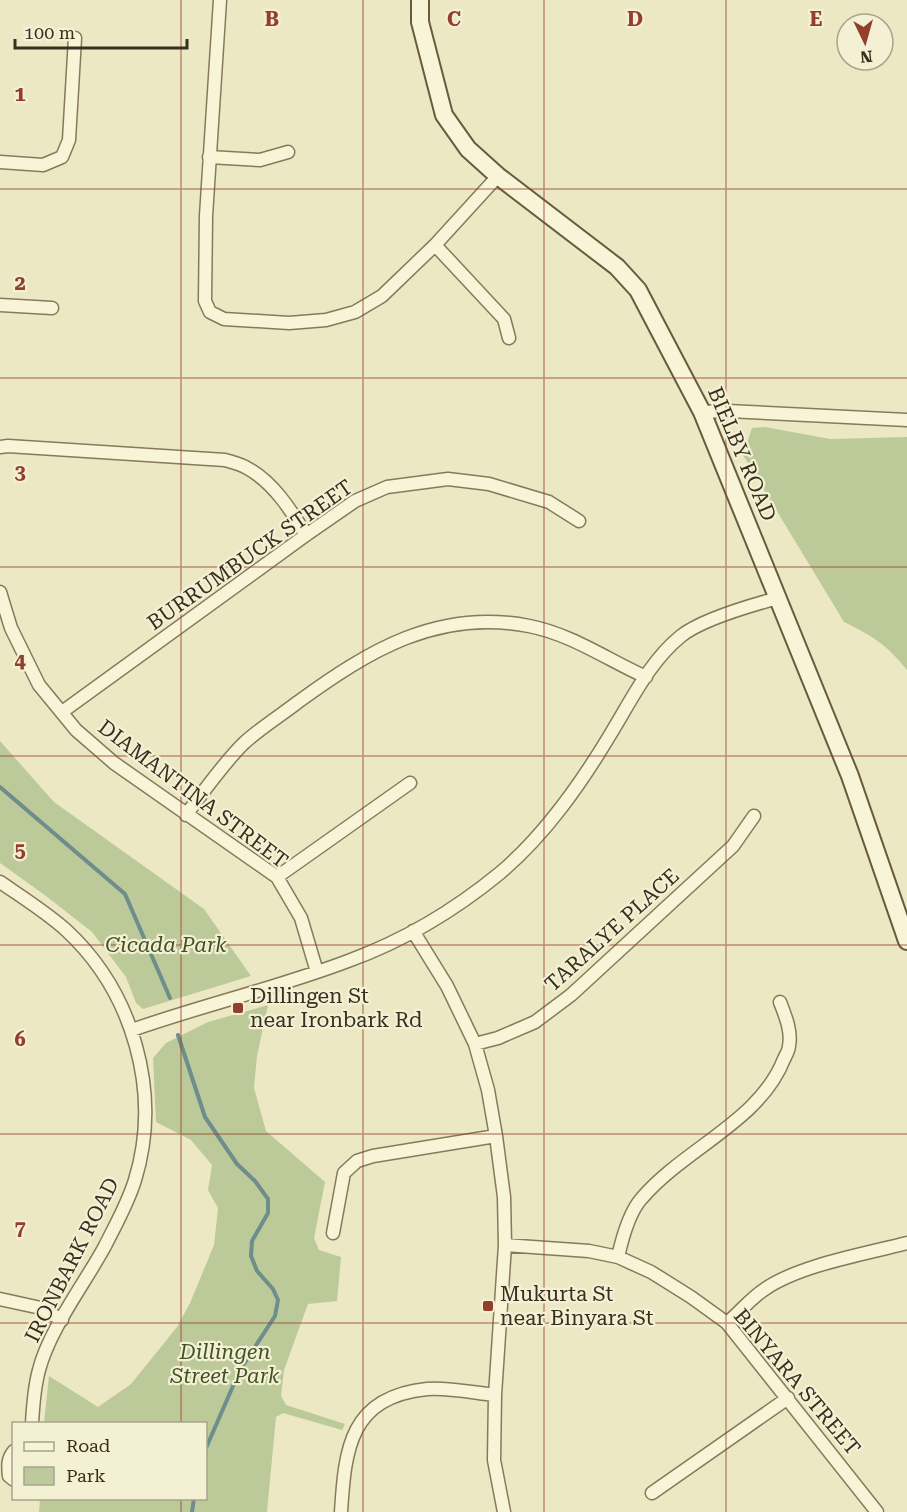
<svg xmlns="http://www.w3.org/2000/svg" width="907" height="1512" font-family="'Roboto Serif',serif">
  <style>
    .green { fill: #bcca99 }
    .lines { fill: none; stroke-linecap: round; stroke-linejoin: round }
    .stream { stroke: #6d8e8b; stroke-width: 4 }
    .street-casing { stroke: #867a5b; stroke-width: 15 }
    .secondary-casing { stroke: #685b3e; stroke-width: 20 }
    .street { stroke: #f7f4d7; stroke-width: 12 }
    .secondary { stroke: #f7f4d7; stroke-width: 16 }
    .grid { fill: none; stroke: #933f2d; stroke-width: 1.5; stroke-opacity: 0.55 }
    .poi-dot { fill: #933f2d; stroke: #f4f0d4; stroke-width: 2 }
    .labels { text-anchor: middle; stroke-width: 4.5; stroke-linejoin: round; paint-order: stroke }
    .street-label { font-size: 21px; fill: #372f1f; stroke: #f4f0d4 }
    .park-label { font-size: 21px; font-style: italic; fill: #405326; stroke: #f4f0d4 }
    .poi-label { font-size: 21px; fill: #372f1f; stroke: #f4f0d4; text-anchor: start }
    .grid-label { font-size: 20px; text-anchor: middle; font-weight: bold; fill: #933f2d; stroke: #f4f0d4; stroke-width: 4.5; stroke-linejoin: round; paint-order: stroke }
  </style>
  <rect width="100%" height="100%" fill="#ece8c4"/>
  <path class="green" d="M 765,427 L 830,439 L 907,437 L 907,670 C 887,645 873,636 844,622 L 743,455 L 752,428 Z
    M 0,741 L 54,802 L 204,909 L 251,976 L 143,1009 L 136,1003 L 126,977 L 92,932 L 46,896 L 0,863 Z
    M 268,1005 L 257,1056 L 254,1088 L 266,1131 L 325,1182 L 314,1238 L 319,1250 L 341,1257 L 337,1301 L 308,1304 L 284,1370 L 281,1396 L 286,1405 L 345,1424 L 342,1430 L 283,1413 L 276,1417 L 267,1512 L 39,1512 L 40,1499 L 206,1498 L 206,1424 L 44,1423 L 49,1376 L 98,1407 L 131,1384 L 177,1327 L 190,1303 L 214,1245 L 218,1208 L 208,1190 L 212,1165 L 191,1140 L 156,1122 L 153,1058 L 166,1043 L 208,1022 Z"/>
  <g class="lines">
    <path class="stream" d="M 0,787 L 125,894 L 170,998
      M 178,1035 L 205,1117 L 237,1164 L 255,1181 L 268,1199 L 268,1213 L 252,1241 L 251,1256 L 257,1271 L 273,1289 L 278,1300 L 275,1316 L 240,1370 L 206,1448
      M 192,1512 L 194,1498"/>
    <defs>
      <path id="street" d="M 220,0 L 206,216 L 205,301 L 210,312 L 224,319 L 289,323 L 326,320 L 355,312 L 382,296 L 435,245 L 498,176
        M 209,157 L 260,160 L 288,152
        M 0,162 L 43,165 L 62,157 L 69,140 L 75,38
        M 435,245 L 504,319 L 509,338
        M 0,305 L 52,308
        M 702,412 L 728,411 L 907,420
        M 0,447 L 8,446 L 225,460 C 232,462 241,464 247,468 C 273,482 291,510 306,535
        M 0,592 L 11,628 L 39,685 L 76,730 L 114,763 L 277,877 L 301,918 L 317,972
        M 62,712 L 306,535 L 355,501 L 387,487 L 448,479 L 489,484 L 549,502 L 579,521
        M 186,815 C 204,791 222,765 243,744 C 260,728 280,716 298,702 C 368,651 438,608 529,626 C 571,634 608,660 646,677
        M 277,877 L 410,783
        M 0,882 C 22,897 46,912 66,930 C 133,992 162,1092 135,1180 C 128,1203 116,1224 105,1246 C 85,1283 49,1330 39,1370 C 34,1388 33,1405 32,1424
        M 413,931 L 447,986 L 475,1044 L 488,1090 L 496,1136 L 504,1197 L 505,1245 L 495,1395 L 494,1460 L 504,1512
        M 132,1030 C 203,1005 277,988 348,961 C 403,941 455,910 500,873 C 545,835 580,785 610,735 C 631,701 649,662 681,636 C 701,620 752,605 778,598
        M 475,1044 L 498,1038 L 535,1022 L 571,995 L 733,846 L 754,816
        M 333,1233 L 344,1173 L 357,1161 L 373,1156 L 496,1136
        M 505,1245 L 589,1251 L 618,1257 L 651,1272 L 691,1297 L 727,1323 L 877,1512
        M 618,1257 C 622,1239 629,1212 642,1198 C 685,1148 760,1121 784,1059 C 786,1055 789,1050 789,1046 C 792,1031 785,1015 780,1002
        M 0,1299 L 41,1308 L 62,1320
        M 727,1323 C 740,1312 751,1298 765,1289 C 800,1265 865,1254 907,1243
        M 14,1451 C 7,1459 8,1467 9,1476 L 14,1480
        M 652,1493 L 788,1398
        M 341,1512 C 345,1448 350,1397 427,1389 C 447,1387 475,1393 495,1395"/>
      <path id="secondary" d="M 420,0 L 420,22 L 444,115 L 468,149 L 498,176 L 617,267 L 638,290 L 702,412 L 850,776 L 907,941"/>
    </defs>
    <use href="#street" class="street-casing"/>
    <use href="#secondary" class="secondary-casing"/>
    <use href="#street" class="street"/>
    <use href="#secondary" class="secondary"/>
  </g>
  <path class="grid" d="M 181,0 L 181,1424M 363,0 L 363,1512M 544,0 L 544,1512M 726,0 L 726,1512M 0,189 L 907,189M 0,378 L 907,378M 0,567 L 907,567M 0,756 L 907,756M 0,945 L 907,945M 0,1134 L 907,1134M 0,1323 L 907,1323M 181,1498 L 181,1512"/>
  <g class="poi-dot">
    <rect x="232" y="1002" width="12" height="12" rx="3"/>
    <rect x="482" y="1300" width="12" height="12" rx="3"/>
  </g>
  <g class="labels">
    <g class="street-label">
      <text transform="translate(742 454) rotate(67)" y="7">BIELBY ROAD</text>
      <text transform="translate(250 555) rotate(-35)" y="7">BURRUMBUCK STREET</text>
      <text transform="translate(193 794) rotate(37)" y="7">DIAMANTINA STREET</text>
      <text transform="translate(612 930) rotate(-42)" y="7">TARALYE PLACE</text>
      <text transform="translate(72 1260) rotate(-63)" y="7">IRONBARK ROAD</text>
      <text transform="translate(797 1382) rotate(50)" y="7">BINYARA STREET</text>
    </g>
    <g class="park-label">
      <text x="166" y="952">Cicada Park</text>
      <text x="225" y="1359">Dillingen<tspan x="225" dy="24">Street Park</tspan></text>
    </g>
    <g class="poi-label">
      <text x="250" y="1003">Dillingen St<tspan x="250" dy="24">near Ironbark Rd</tspan></text>
      <text x="500" y="1301">Mukurta St<tspan x="500" dy="24">near Binyara St</tspan></text>
    </g>
  </g>
  <g class="grid-label">
    <text x="272" y="26">B</text>
    <text x="454" y="26">C</text>
    <text x="635" y="26">D</text>
    <text x="816" y="26">E</text>
    <text x="20" y="101">1</text>
    <text x="20" y="290">2</text>
    <text x="20" y="479">3</text>
    <text x="20" y="668">4</text>
    <text x="20" y="857">5</text>
    <text x="20" y="1046">6</text>
    <text x="20" y="1235">7</text>
  </g>
  <rect x="12" y="1422" width="195" height="78" fill="#f4f0d4" stroke="#a8a38c" stroke-width="1.5"/>
  <rect x="24" y="1442" width="30" height="9" fill="#f7f4d7" stroke="#a8a38c" stroke-width="1.5"/>
  <text x="66" y="1452" font-size="18" fill="#372f1f">Road</text>
  <rect x="24" y="1467" width="30" height="18" fill="#bcca99" stroke="#a8a38c" stroke-width="1.5"/>
  <text x="66" y="1482" font-size="18" fill="#372f1f">Park</text>
  <g transform="translate(865 42) rotate(175)"><circle r="28" fill="#f4f0d4" stroke="#a8a38c" stroke-width="1.5"/>
  <path d="M0-4.5L10 22L0 15L-10 22Z" fill="#933f2d"/>
  <text y="-9" font-size="16" font-weight="bold" text-anchor="middle" fill="#372f1f">N</text>
  </g>
  <path d="M15 39v9h172v-9" fill="none" stroke="#372f1f" stroke-width="3"/>
  <text x="24" y="39" font-size="18" fill="#372f1f" stroke="#f4f0d4" stroke-width="4.5" paint-order="stroke">100 m</text>
</svg>
